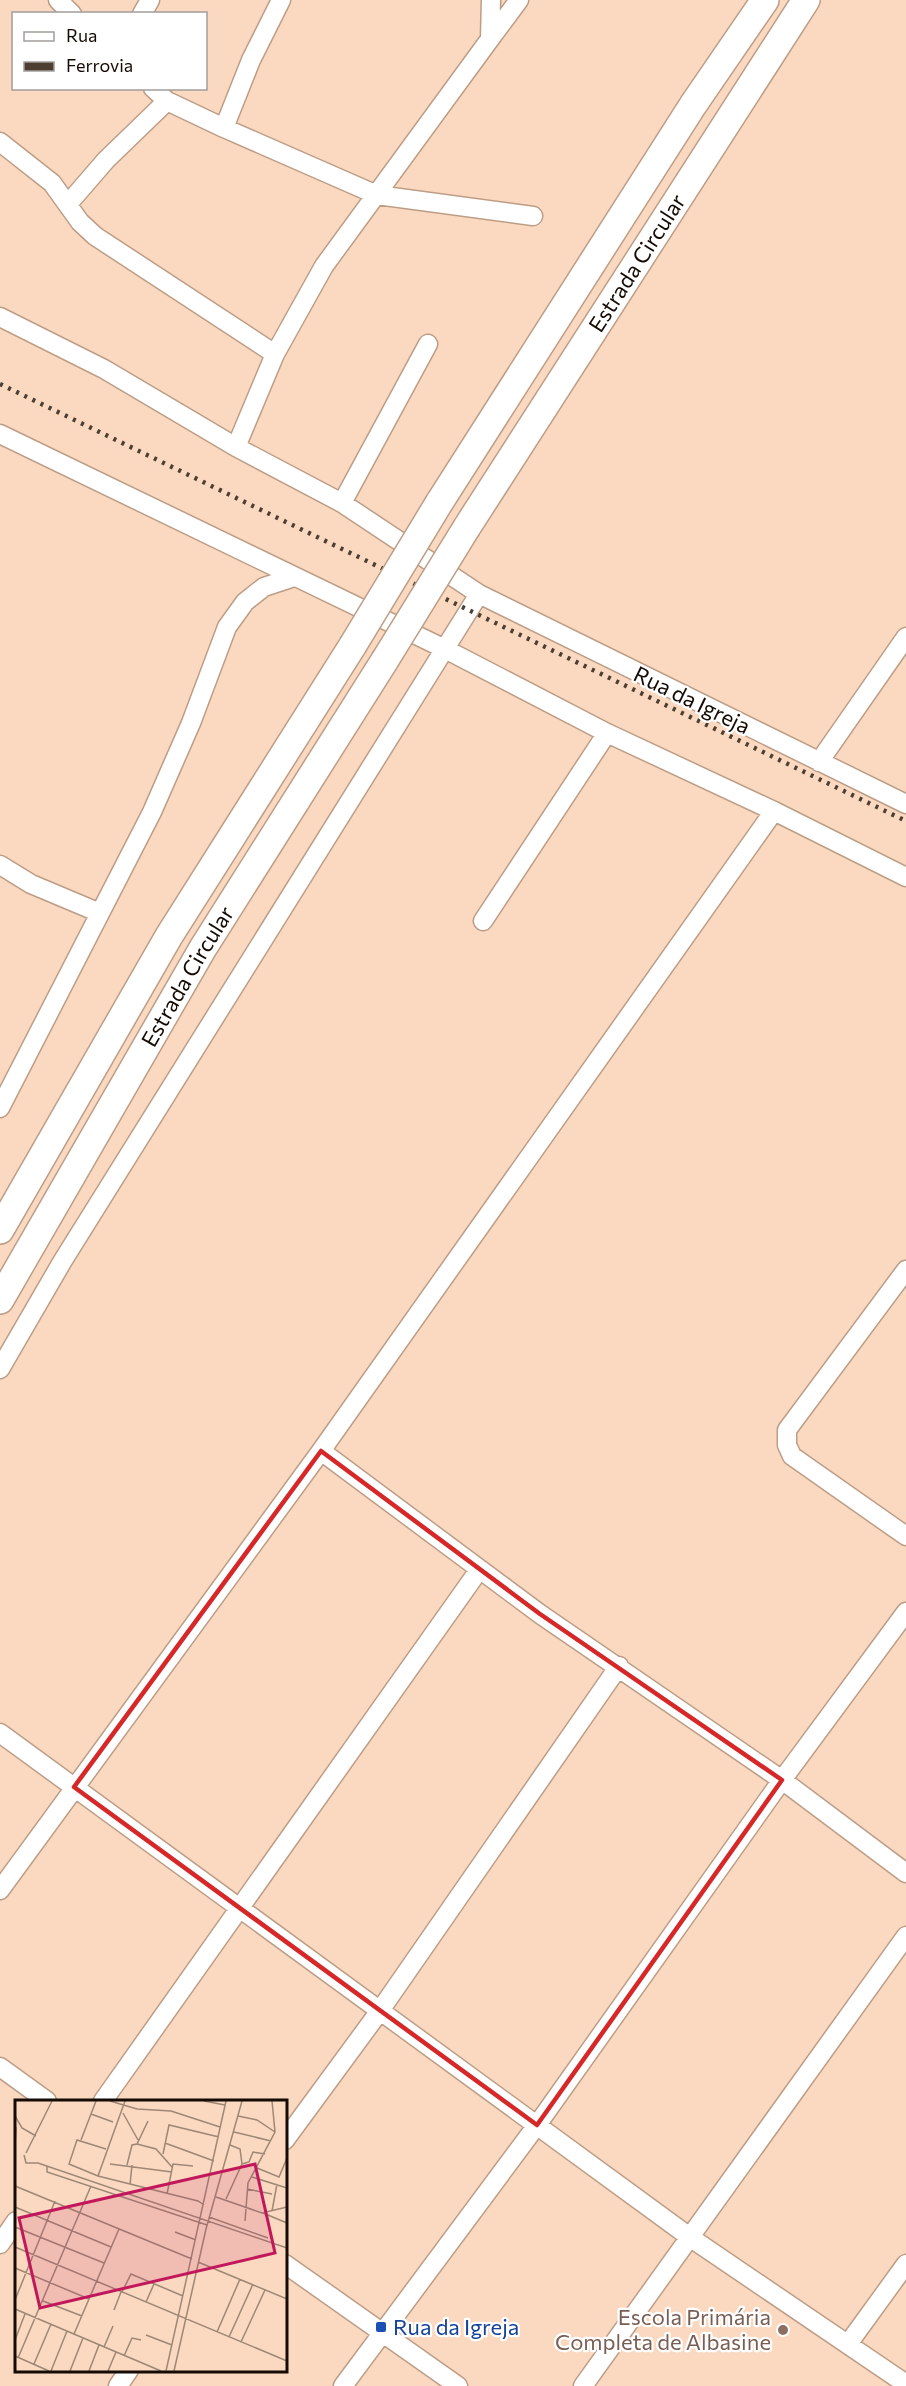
<svg xmlns="http://www.w3.org/2000/svg" width="906" height="2386" font-family="Commissioner,sans-serif">
  <style>
    .lines { fill: none; stroke-linecap: round; stroke-linejoin: round }
    .street-casing { stroke: #bd9d86; stroke-width: 21 }
    .primary-casing { stroke: #bd9d86; stroke-width: 30 }
    .street { stroke: #fff; stroke-width: 18 }
    .primary { stroke: #fff; stroke-width: 27 }
    .rail { stroke: #4d3e32; stroke-width: 4.5; stroke-dasharray: 3 6; stroke-linecap: butt }
    .primary-bridge-casing { stroke: #bd9d86; stroke-width: 30; stroke-linecap: butt }
    .primary-bridge { stroke: #fff; stroke-width: 27 }
    .marked { fill: none; stroke: #d62828; stroke-width: 4.5; stroke-linejoin: round }
    .transit-dot { fill: #1a4fb4; stroke: #fff; stroke-width: 2 }
    .education-dot { fill: #8d6e63; stroke: #fff; stroke-width: 2 }
    .labels { text-anchor: middle; stroke-width: 4.5; stroke-linejoin: round; paint-order: stroke }
    .street-label { font-size: 22px; fill: #150b04; stroke: #fff }
    .education-label { font-size: 22px; fill: #785e54; stroke: #fff; text-anchor: end }
    .transit-label { font-size: 22px; fill: #164399; stroke: #fff; text-anchor: start }
    .inset-road { fill: none; stroke: #9e8775; stroke-width: 1.5 }
    .view { fill: #c2185b; fill-opacity: 0.15; stroke: #c2185b; stroke-width: 3 }
    .inset-edge { fill: none; stroke: #150b04; stroke-width: 3 }
  </style>
  <rect width="100%" height="100%" fill="#fad9c0"/>
  <g class="lines">
    <defs>
      <path id="street" d="M 58,0 L 72,14
        M 142,14 L 150,0
        M 490,39 L 519,0
        M 153,88 L 167,101 L 224,128 L 377,195 L 533,216
        M 224,128 L 251,60 L 281,0
        M 0,142 L 52,183 L 80,222 L 95,236 L 275,354
        M 68,204 L 106,160 L 167,101
        M 0,317 L 104,369 L 236,447 L 342,503 L 479,594 L 906,804
        M 0,434 L 443,648 L 607,733 L 774,811 L 906,877
        M 236,447 L 275,354 L 324,266 L 490,39 L 491,0
        M 342,503 L 428,344
        M 819,762 L 906,637
        M 0,865 L 31,884 L 100,913
        M 483,921 L 607,733
        M 0,1108 L 152,812 L 191,723 L 227,627 L 245,602 L 264,587 L 294,577
        M 906,1270 L 787,1430 L 787,1445 L 792,1456 L 906,1536
        M 0,1369 L 62,1262 L 479,594
        M 321,1451 L 540,1614 L 782,1780 L 906,1873
        M 0,1733 L 691,2238 L 906,2384
        M 0,1890 L 321,1451 L 774,811
        M 0,2067 L 47,2101
        M 103,2101 L 479,1570
        M 285,2140 L 379,2012 L 619,1666
        M 0,2244 L 16,2221
        M 285,2264 L 458,2386
        M 848,2344 L 906,2264
        M 118,2386 L 129,2370
        M 343,2386 L 537,2125 L 782,1780 L 906,1612
        M 583,2386 L 906,1936"/>
      <g id="primary">
        <path d="M 439,503 L 693,105 L 765,0"/>
        <path id="s1" d="M 467,527 L 806,0"/>
        <path d="M 0,1230 L 169,936 L 353,645"/>
        <path id="s2" d="M 0,1300 L 203,948 L 385,660"/>
      </g>
    </defs>
    <use href="#street" class="street-casing"/>
    <use href="#primary" class="primary-casing"/>
    <use href="#street" class="street"/>
    <use href="#primary" class="primary"/>
    <path class="rail" d="M 0,384 L 906,821"/>
    <defs>
      <path id="primary-bridge" d="M 353,645 L 439,503
        M 385,660 L 467,527"/>
    </defs>
    <use href="#primary-bridge" class="primary-bridge-casing"/>
    <use href="#primary-bridge" class="primary-bridge"/>
  </g>
  <path class="marked" d="M 321,1451 L 540,1614 L 782,1780 L 537,2125 L 74,1787 Z"/>
  <rect class="transit-dot" x="375" y="2321" width="12" height="12" rx="3"/>
  <circle class="education-dot" cx="783" cy="2330" r="6"/>
  <g class="labels">
    <g class="street-label">
      <text dy="8" stroke="none"><textPath href="#s1" startOffset="314">Estrada Circular</textPath></text>
      <text transform="translate(692 700) rotate(26)" y="8">Rua da Igreja</text>
      <text dy="8" stroke="none"><textPath href="#s2" startOffset="374">Estrada Circular</textPath></text>
    </g>
    <g class="education-label">
      <text x="771" y="2325">Escola Primária<tspan x="771" dy="25">Completa de Albasine</tspan></text>
    </g>
    <g class="transit-label">
      <text x="393" y="2335">Rua da Igreja</text>
    </g>
  </g>
  <g transform="translate(15 2100)">
    <rect width="272" height="272" fill="#fad9c0"/>
    <path class="inset-road" d="M 95,1 L 122,9 L 156,11 L 205,27M 189,1 L 210,5M 108,13 L 123,40M 76,14 L 98,22M 0,16 L 7,28 L 21,36M 223,16 L 242,20 L 260,32M 219,32 L 256,41M 66,40 L 81,1M 150,43 L 199,61M 122,44 L 141,49 L 157,67M 0,46 L 1,27M 91,49 L 62,40 L 54,64 L 83,76 L 183,101 L 189,105M 11,53 L 37,1M 148,54 L 154,25 L 204,37M 9,55 L 11,63 L 23,63 L 272,148M 95,64 L 157,72M 227,64 L 234,62 L 238,52 L 250,54M 112,65 L 117,45 L 122,44 L 133,21M 32,66 L 32,72 L 192,125M 242,68 L 264,77 L 272,58M 83,76 L 110,1M 237,77 L 272,88M 115,85 L 117,65M 0,86 L 177,159M 232,89 L 257,94M 152,94 L 158,64 L 178,66M 201,97 L 247,113 L 272,107M 211,99 L 227,64 L 225,49 L 215,45M 0,107 L 96,147M 257,111 L 262,84M 248,113 L 272,123M 194,117 L 253,138M 230,121 L 233,83 L 260,32 L 257,1M 0,127 L 89,163M 160,132 L 181,140M 0,147 L 272,261M 183,162 L 272,199M 0,168 L 74,199M 107,192 L 116,174 L 168,196M 0,200 L 40,101M 28,201 L 67,216M 131,202 L 139,184M 0,209 L 146,271M 99,210 L 106,192M 202,232 L 225,179M 59,234 L 104,129M 131,235 L 157,245M 214,237 L 238,184M 0,240 L 10,214M 226,242 L 250,190M 89,247 L 98,226M 0,256 L 34,271M 109,256 L 117,238 L 126,240M 3,258 L 76,86M 19,264 L 36,224M 36,271 L 52,231M 55,271 L 68,238M 74,271 L 84,245M 93,271 L 101,252M 151,271 L 211,1M 159,271 L 191,129 L 227,1"/>
    <path class="view" d="M 240,64 L 260,153 L 25,208 L 4,118 Z"/>
    <rect width="272" height="272" class="inset-edge"/>
  </g>
  <rect x="12" y="12" width="195" height="78" fill="#ffffff" stroke="#a19d9b" stroke-width="1.5"/>
  <rect x="24" y="32" width="30" height="9" fill="#ffffff" stroke="#a19d9b" stroke-width="1.5"/>
  <text x="66" y="42" font-size="18" fill="#150b04">Rua</text>
  <rect x="24" y="62" width="30" height="9" fill="#4d3e32" stroke="#a19d9b" stroke-width="1.5"/>
  <text x="66" y="72" font-size="18" fill="#150b04">Ferrovia</text>
</svg>
